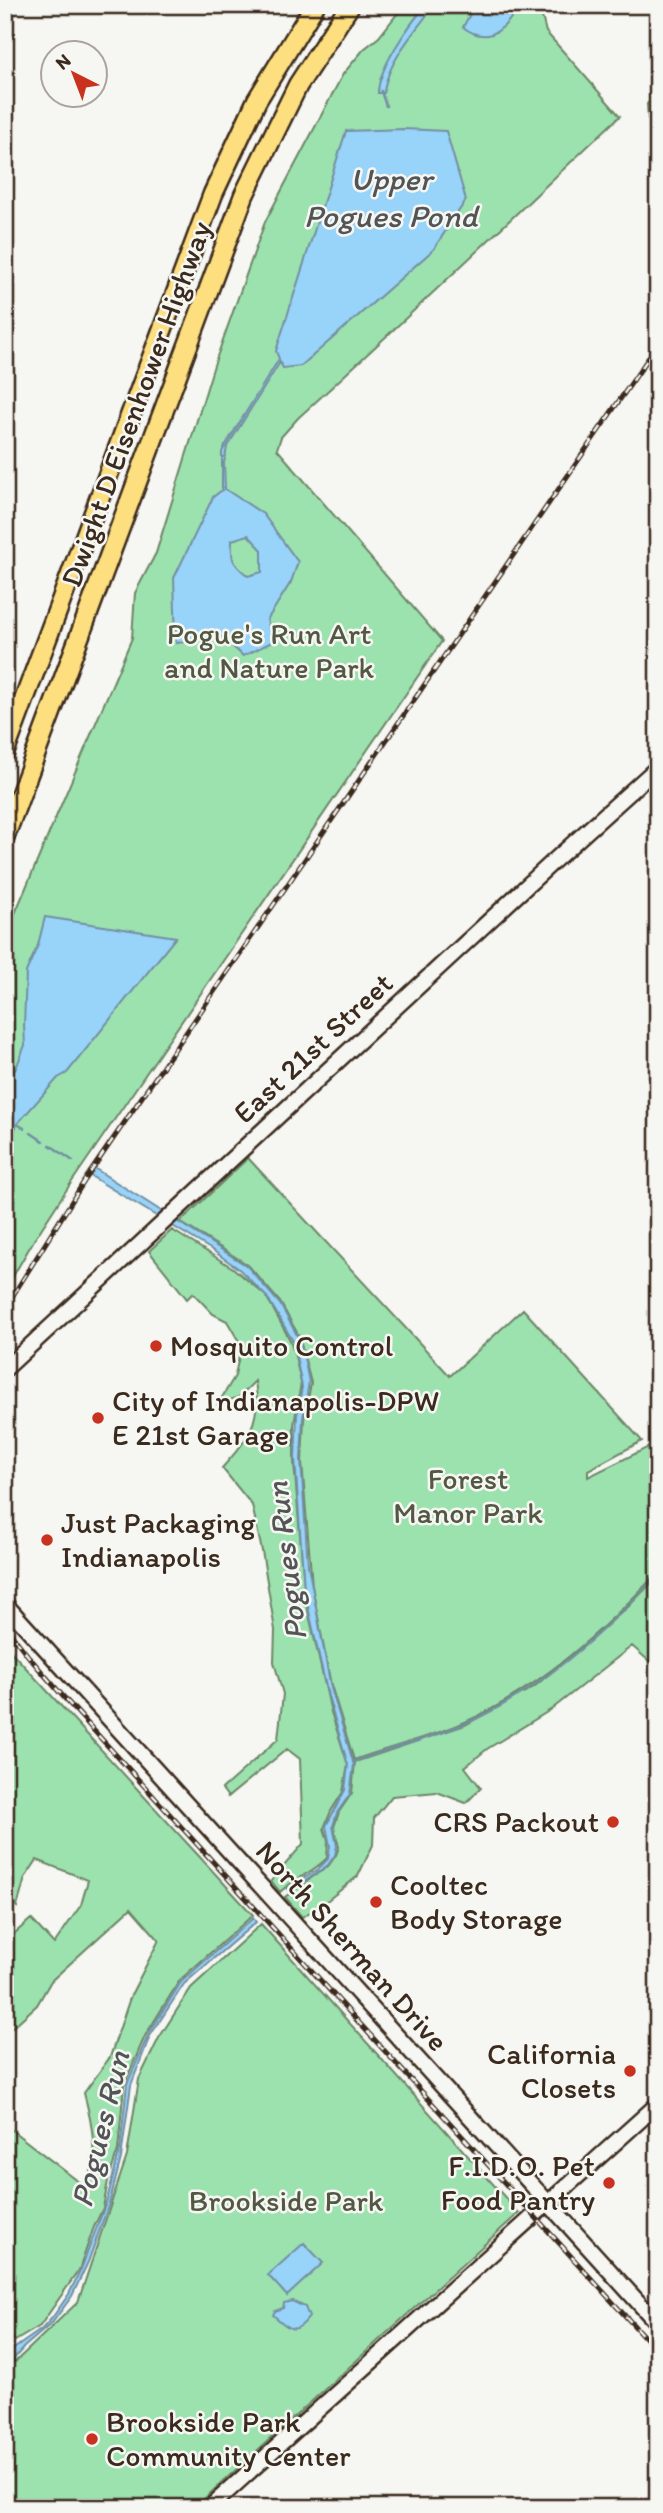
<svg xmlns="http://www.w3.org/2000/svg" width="663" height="2513" font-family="Itim,sans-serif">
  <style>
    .green { fill: #9ce2af; stroke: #6c8666; stroke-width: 2 }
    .water { fill: #98d3f9; stroke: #738fa1; stroke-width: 2; fill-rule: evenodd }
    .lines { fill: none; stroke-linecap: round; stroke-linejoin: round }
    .stream { stroke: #738fa1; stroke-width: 2.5 }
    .secondary-casing { stroke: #3b2a1e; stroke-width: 19 }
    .highway-casing { stroke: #3b2a1e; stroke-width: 23 }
    .secondary { stroke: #f6f6f2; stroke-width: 14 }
    .highway { stroke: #fddf80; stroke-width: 18 }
    .rail-casing { stroke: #3b2a1e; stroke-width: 5 }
    .rail { stroke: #f6f6f2; stroke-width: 2.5; stroke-dasharray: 8; stroke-linecap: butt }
    .poi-dot { fill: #c8321e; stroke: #f6f6f2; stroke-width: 2.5 }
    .labels { text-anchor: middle; stroke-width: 5; stroke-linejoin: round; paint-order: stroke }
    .street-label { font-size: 30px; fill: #3b2a1e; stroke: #f6f6f2 }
    .park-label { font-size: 30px; fill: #535842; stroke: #f6f6f2 }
    .poi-label { font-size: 30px; fill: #3b2a1e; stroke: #f6f6f2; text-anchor: start }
    .water-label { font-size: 32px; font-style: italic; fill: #525455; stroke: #f6f6f2 }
  </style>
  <rect width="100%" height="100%" fill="#f6f6f2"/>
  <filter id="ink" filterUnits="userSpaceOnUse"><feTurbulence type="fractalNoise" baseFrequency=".0143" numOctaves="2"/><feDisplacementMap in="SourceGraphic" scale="14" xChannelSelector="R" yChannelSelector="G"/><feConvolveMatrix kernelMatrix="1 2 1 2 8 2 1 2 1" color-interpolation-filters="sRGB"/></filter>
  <g filter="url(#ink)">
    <path class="green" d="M 404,5 L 539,5 L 546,32 L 620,116 C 512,217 407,319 298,418 L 281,437 L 277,449 L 442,641 L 69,1186 L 34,1240 L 5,1290 L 5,937 L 132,638 L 135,593 L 156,553 L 214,365 L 265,222 L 343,74 L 364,49 L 379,37 Z
      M 658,94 L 658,130 L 648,119 L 647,104 Z
      M 248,1158 L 450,1376 L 523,1309 L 642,1441 L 588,1470 L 588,1477 L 649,1447 L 658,1439 L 658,1572 C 603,1631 539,1689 465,1722 C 430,1738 390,1747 354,1760 L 331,1685 L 312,1586 L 302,1462 L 304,1419 L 311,1383 L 299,1336 L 280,1302 L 248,1265 L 180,1222 Z
      M 172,1230 L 233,1268 L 266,1296 L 290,1340 L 295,1356 L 301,1383 L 294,1425 L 294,1462 L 305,1597 L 331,1712 L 348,1765 L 343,1792 L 331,1811 L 324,1828 L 328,1841 L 327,1858 C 313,1873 295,1878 280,1892 L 271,1881 L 303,1844 L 300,1759 L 287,1749 L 228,1797 L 222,1789 L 278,1739 L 283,1694 L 274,1662 L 275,1630 L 262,1551 L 252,1505 L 222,1468 C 248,1439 262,1422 255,1381 L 239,1397 L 218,1404 L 235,1376 L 241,1345 L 227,1321 L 213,1314 L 193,1293 L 187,1299 L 149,1251 Z
      M 658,1576 L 658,1669 L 632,1646 L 552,1709 L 487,1749 L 465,1767 L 481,1788 L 466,1803 L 437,1792 L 392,1796 L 374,1818 L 373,1845 L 358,1876 L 323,1904 L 302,1917 L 285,1897 L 329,1865 L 336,1855 L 339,1847 L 334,1827 L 339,1812 L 352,1793 L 355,1762 L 465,1725 L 534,1687 L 628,1607 Z
      M 5,1645 L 253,1915 L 180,1980 L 145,2036 L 124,2085 L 118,2150 L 108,2181 L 103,2208 L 94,2227 L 79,2270 L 40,2326 L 15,2341 L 5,2329 L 5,2125 L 87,2188 C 98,2154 93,2127 84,2093 L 110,2057 L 131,1995 L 159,1940 L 131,1908 L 51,1981 L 37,2005 L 5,2034 L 7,1940 L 31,1919 L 54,1944 L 81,1905 L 88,1880 L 37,1860 L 25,1878 L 17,1907 L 5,1894 Z
      M 261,1924 L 519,2213 L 194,2508 L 5,2508 L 5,2352 L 15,2362 L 78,2302 L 127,2156 L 139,2079 L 159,2038 L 191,1988 Z"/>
    <path class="water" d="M 426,5 L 435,5 C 417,28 386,64 384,93 L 378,93 C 378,68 410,24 426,5 Z
      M 475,5 L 514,5 L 515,12 C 502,33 485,44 463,27 Z
      M 404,129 L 446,131 L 466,200 L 433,250 L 301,366 L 283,368 L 280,362 L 227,447 L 224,463 L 225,489 L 263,514 L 298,562 L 291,582 L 267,620 L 274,641 L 243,656 L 231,645 L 230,636 L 176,643 L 174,578 L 213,497 L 222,490 L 222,452 L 225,446 L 279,359 L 276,351 L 346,131 ZM 248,535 L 262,550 L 262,572 L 248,576 C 232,563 231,560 232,540 Z
      M 45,917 L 176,937 L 67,1073 L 58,1078 L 17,1124 L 5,1154 L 5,1084 L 16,1068 L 25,1045 L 24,1026 L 26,972 L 38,945 Z
      M 94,1168 L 247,1266 L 280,1304 L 298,1337 L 303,1352 L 309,1382 L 303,1418 L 301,1460 L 308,1565 L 331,1688 L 354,1765 L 350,1794 L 337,1813 L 333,1826 L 337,1846 L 335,1855 L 328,1865 L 290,1892 L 287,1889 L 317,1870 L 328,1859 L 330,1846 L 326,1826 L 345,1790 L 348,1765 L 328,1696 L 304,1589 L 295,1458 L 297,1415 L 302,1387 L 293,1341 L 267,1297 L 239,1269 L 212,1250 L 89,1175 Z
      M 253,1918 L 256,1922 L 184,1984 L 150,2036 L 131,2085 L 121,2158 L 110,2201 L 88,2262 L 72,2296 L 52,2323 L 24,2347 L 5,2369 L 5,2355 L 42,2329 L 52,2318 L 69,2294 L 81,2269 L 107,2200 L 120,2149 L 127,2084 L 149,2033 L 181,1982 Z
      M 304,2243 L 323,2263 L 287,2296 L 268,2275 Z
      M 292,2301 L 305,2307 L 309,2317 C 294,2338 287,2326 273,2315 L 275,2311 L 283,2308 L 284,2303 Z"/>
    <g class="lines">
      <path class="stream" d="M 381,91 L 386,106
        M 17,1124 L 24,1128
        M 31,1133 L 43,1141
        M 50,1145 L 73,1161
        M 353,1762 C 389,1748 429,1739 464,1724 C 539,1692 603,1633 658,1574"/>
      <defs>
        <path id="secondary" d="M 5,1369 L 556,859 L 658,767
          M 5,1604 L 658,2324
          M 209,2508 L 658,2104"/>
        <path id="highway" d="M 5,751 L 213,194 L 257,100 L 315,5
          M 5,836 L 244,195 L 298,85 L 350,5"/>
      </defs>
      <use href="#secondary" class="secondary-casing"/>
      <use href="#highway" class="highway-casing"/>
      <use href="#secondary" class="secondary"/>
      <use href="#highway" class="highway"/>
      <defs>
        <path id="rail" d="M 5,1308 L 85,1180 L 658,344
          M 5,1626 L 29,1657 L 67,1701 L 658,2352"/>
      </defs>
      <use href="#rail" class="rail-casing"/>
      <use href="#rail" class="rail"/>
    </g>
  </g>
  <g class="poi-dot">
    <circle cx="156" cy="1346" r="7"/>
    <circle cx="98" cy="1418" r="7"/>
    <circle cx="47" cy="1540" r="7"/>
    <circle cx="613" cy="1822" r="7"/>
    <circle cx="376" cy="1902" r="7"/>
    <circle cx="630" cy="2071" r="7"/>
    <circle cx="609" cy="2183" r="7"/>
    <circle cx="92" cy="2439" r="7"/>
  </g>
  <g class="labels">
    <g class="street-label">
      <text transform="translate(136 404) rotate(-70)" y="10">Dwight D Eisenhower Highway</text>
      <text transform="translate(313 1048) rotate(-43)" y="10">East 21st Street</text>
      <text transform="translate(352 1946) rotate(48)" y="10">North Sherman Drive</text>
    </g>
    <g class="park-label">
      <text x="269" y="644">Pogue's Run Art<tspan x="269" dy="34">and Nature Park</tspan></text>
      <text x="468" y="1489">Forest<tspan x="468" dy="34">Manor Park</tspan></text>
      <text x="286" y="2211">Brookside Park</text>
    </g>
    <g class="poi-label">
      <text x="170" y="1356">Mosquito Control</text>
      <text x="112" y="1411">City of Indianapolis-DPW<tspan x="112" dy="34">E 21st Garage</tspan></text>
      <text x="61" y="1533">Just Packaging<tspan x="61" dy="34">Indianapolis</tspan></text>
      <text x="599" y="1832" text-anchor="end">CRS Packout</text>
      <text x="390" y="1895">Cooltec<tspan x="390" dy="34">Body Storage</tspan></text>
      <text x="616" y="2064" text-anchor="end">California<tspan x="616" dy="34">Closets</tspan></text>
      <text x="595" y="2176" text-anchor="end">F.I.D.O. Pet<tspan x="595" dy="34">Food Pantry</tspan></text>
      <text x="106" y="2432">Brookside Park<tspan x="106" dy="34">Community Center</tspan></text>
    </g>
    <g class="water-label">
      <text x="391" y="190">Upper<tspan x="391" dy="37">Pogues Pond</tspan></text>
      <text transform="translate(286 1561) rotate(-97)" y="11">Pogues Run</text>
      <text transform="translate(100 2129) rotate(-76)" y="11">Pogues Run</text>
    </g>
  </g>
  <rect width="663" height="2513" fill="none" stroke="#f6f6f2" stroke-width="28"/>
  <rect x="14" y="14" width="635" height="2485" fill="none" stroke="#3b2a1e" stroke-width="2.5" filter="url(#ink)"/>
  <g transform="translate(74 74) rotate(318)"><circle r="33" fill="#f6f6f2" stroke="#aba49d" stroke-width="2"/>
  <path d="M0-5L12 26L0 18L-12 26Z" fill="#c8321e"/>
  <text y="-10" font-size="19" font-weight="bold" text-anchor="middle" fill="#3b2a1e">N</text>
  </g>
</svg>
